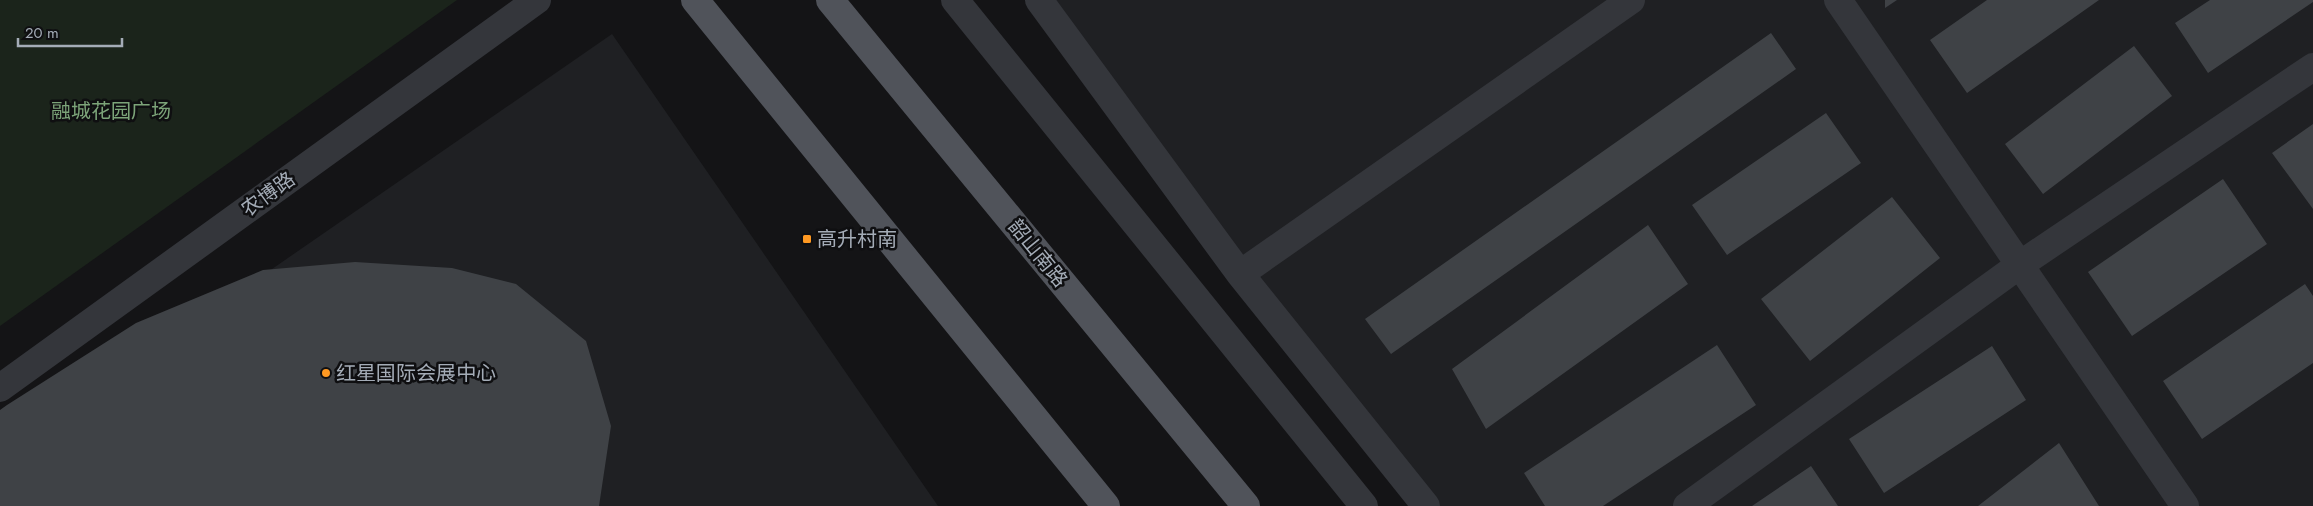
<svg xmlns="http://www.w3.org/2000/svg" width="2313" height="506" font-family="Jost,'Noto Sans SC',sans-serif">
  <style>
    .built { fill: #1f2023 }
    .green { fill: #1b241b }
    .building { fill: #3f4246 }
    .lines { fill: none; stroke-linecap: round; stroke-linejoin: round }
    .minor { stroke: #34363b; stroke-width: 28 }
    .primary { stroke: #50535a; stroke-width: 28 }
    .poi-dot { fill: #f92; stroke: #0f0f11; stroke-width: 2 }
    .labels { text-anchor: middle; stroke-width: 5; stroke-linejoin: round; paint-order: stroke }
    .park-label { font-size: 20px; fill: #7ca479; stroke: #0f0f11 }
    .street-label { font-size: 20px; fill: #a4acb7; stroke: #0f0f11 }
    .poi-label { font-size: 20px; fill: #a4acb7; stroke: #0f0f11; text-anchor: start }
  </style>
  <rect width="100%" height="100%" fill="#141416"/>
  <path class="built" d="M 1039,0 L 2313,0 L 2313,506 L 1440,506 Z
    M 612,34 L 938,506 L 0,506 L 0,457 Z"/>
  <path class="green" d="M 0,0 L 457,0 L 0,326 Z"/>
  <path class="building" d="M 1885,0 L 1897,0 L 1885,8 Z
    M 1987,0 L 2099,0 L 1967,93 L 1930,40 Z
    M 2210,0 L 2313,0 L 2313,2 L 2208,73 L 2175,23 Z
    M 1771,33 L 1796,69 L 1391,354 L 1365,319 Z
    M 2134,46 L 2172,96 L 2043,194 L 2005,144 Z
    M 1826,113 L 1861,163 L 1727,255 L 1692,205 Z
    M 2313,124 L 2313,209 L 2272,153 Z
    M 2223,179 L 2267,244 L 2132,336 L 2088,272 Z
    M 1892,197 L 1940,258 L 1810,361 L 1761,299 Z
    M 1648,225 L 1688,284 L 1486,429 L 1452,369 Z
    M 355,262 L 452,268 L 516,284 L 586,341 L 611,426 L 599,506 L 0,506 L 0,410 L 7,405 L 136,323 L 263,270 Z
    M 2305,284 L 2313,296 L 2313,363 L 2202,439 L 2163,381 Z
    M 1717,345 L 1756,405 L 1603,506 L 1545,506 L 1524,473 Z
    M 1992,346 L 2026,400 L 1884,493 L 1849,439 Z
    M 2059,443 L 2099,506 L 1978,506 Z
    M 1811,466 L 1838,506 L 1752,506 Z"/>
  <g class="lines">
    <path class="minor" d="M 955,0 L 1364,506
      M 1039,0 L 1240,274 L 1426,506
      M 1838,0 L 2185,506
      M 1240,274 L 1631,0
      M 0,388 L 537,0
      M 1687,506 L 2021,264 L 2313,67"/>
    <path class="primary" d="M 695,0 L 1106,506
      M 830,0 L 1246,506"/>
  </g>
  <g class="poi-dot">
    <rect x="802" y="234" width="10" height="10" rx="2.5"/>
    <circle cx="326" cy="373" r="5"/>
  </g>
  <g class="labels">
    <g class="park-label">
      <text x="111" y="118">融城花园广场</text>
    </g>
    <g class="street-label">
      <text transform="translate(268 194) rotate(-36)" y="7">农博路</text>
      <text transform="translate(1038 253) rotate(51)" y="7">韶山南路</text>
    </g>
    <g class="poi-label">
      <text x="817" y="246">高升村南</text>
      <text x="336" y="380">红星国际会展中心</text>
    </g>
  </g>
  <path d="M18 38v8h104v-8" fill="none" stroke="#a4acb7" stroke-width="2.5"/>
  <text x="25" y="38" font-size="15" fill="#a4acb7" stroke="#0f0f11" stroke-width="4" paint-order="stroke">20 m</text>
</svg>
